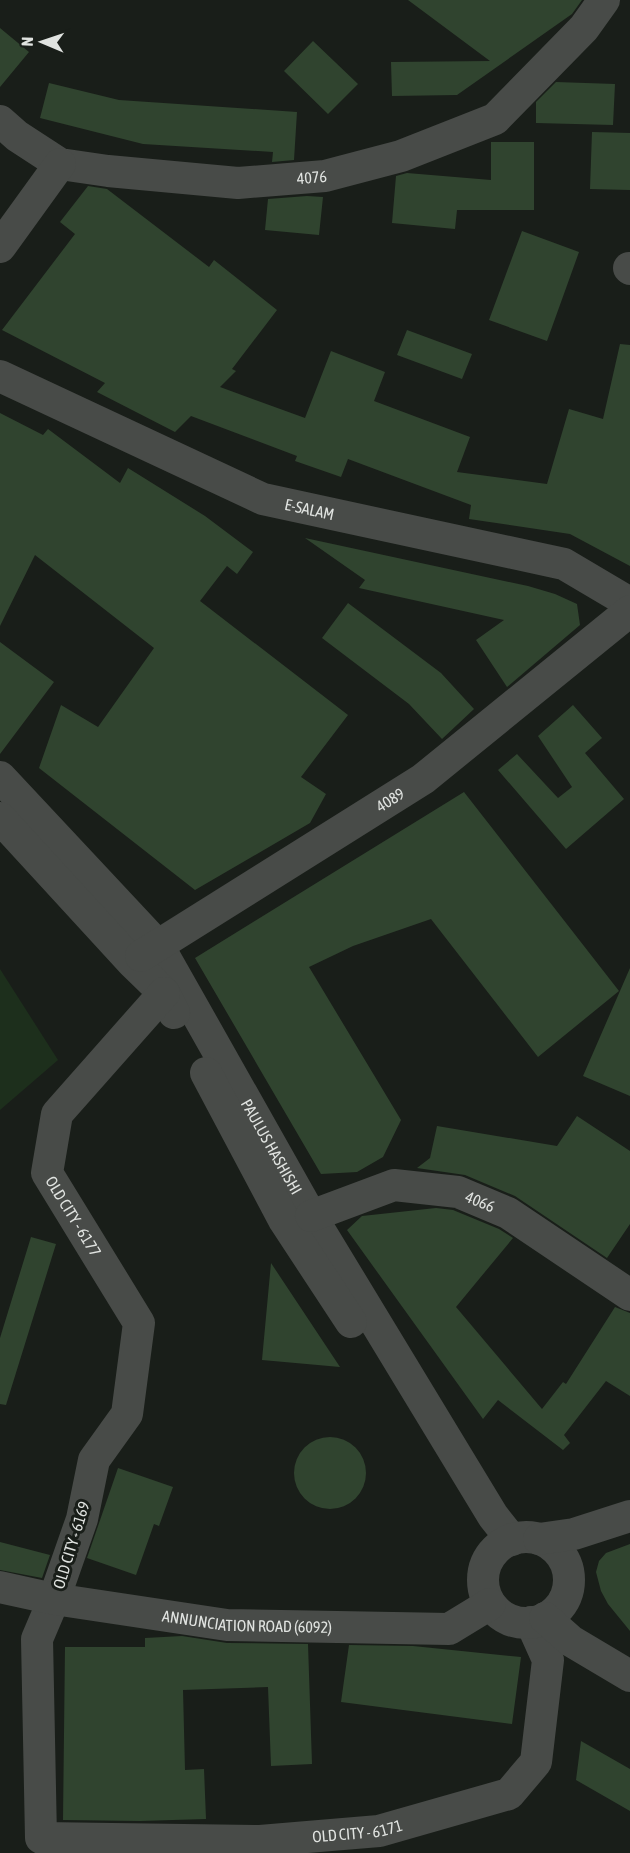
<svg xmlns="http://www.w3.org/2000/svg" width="630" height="1853" font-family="'Asap Condensed',sans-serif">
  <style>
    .green { fill: #1d2f1c }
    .building { fill: #30442f }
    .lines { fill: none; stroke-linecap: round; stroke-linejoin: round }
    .minor { stroke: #484b48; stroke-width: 32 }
    .labels { text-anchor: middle; stroke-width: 6; stroke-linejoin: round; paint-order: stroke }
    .street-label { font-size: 16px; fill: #e0e3e0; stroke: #191e19 }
  </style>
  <rect width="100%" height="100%" fill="#191e19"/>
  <path class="green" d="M 0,969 L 58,1060 L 0,1110 Z"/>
  <path class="building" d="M 408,0 L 582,0 L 572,14 L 457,95 L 392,96 L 391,62 L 490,61 Z
    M 0,28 L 29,52 L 0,87 Z
    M 313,41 L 358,84 L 328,114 L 284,71 Z
    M 556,82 L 615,84 L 613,125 L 536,123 L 536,102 Z
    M 49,83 L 119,100 L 297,112 L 294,160 L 272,162 L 273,152 L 143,144 L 40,118 Z
    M 592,132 L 630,133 L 630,190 L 590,189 Z
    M 491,142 L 534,142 L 534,210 L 457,210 L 455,229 L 392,223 L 396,176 L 407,173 L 491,180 Z
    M 88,186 L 107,189 L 209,267 L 214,260 L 277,310 L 232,369 L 236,371 L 220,387 L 305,418 L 331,351 L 385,372 L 374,401 L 470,437 L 457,472 L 547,484 L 569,409 L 603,419 L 620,344 L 630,345 L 630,566 L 570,534 L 469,519 L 471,505 L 348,459 L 341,477 L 295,461 L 297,456 L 191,416 L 175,432 L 97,392 L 105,383 L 2,330 L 75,234 L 60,222 Z
    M 307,196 L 323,197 L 319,235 L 265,230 L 268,199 Z
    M 522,231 L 579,252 L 547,341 L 489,320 Z
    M 407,330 L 472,354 L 462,379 L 397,355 Z
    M 0,413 L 43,435 L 48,429 L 120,483 L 128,468 L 205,516 L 253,552 L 237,574 L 227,566 L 200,601 L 348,715 L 301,777 L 326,794 L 310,823 L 195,890 L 39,768 L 61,705 L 98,727 L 154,648 L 35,555 L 0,626 Z
    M 305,538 L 528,586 L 555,594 L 577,604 L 580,625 L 507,687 L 476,640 L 504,620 L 359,588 L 365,580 Z
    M 348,603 L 441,673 L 474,709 L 442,739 L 409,704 L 322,638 Z
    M 0,642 L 54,682 L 0,754 Z
    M 573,705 L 602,738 L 585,753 L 624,799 L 566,849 L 498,770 L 517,754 L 558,798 L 572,787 L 538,736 Z
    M 464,792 L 619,991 L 538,1057 L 431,919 L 353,946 L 309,967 L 401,1120 L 383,1157 L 357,1172 L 321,1174 L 195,958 Z
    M 630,968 L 630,1096 L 583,1076 Z
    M 577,1116 L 630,1151 L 630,1224 L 607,1258 L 515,1196 L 465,1175 L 417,1168 L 430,1158 L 437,1126 L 557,1146 Z
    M 436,1208 L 453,1210 L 499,1229 L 513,1238 L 456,1307 L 542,1409 L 563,1382 L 566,1384 L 615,1307 L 630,1313 L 630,1396 L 606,1381 L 564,1435 L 570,1443 L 563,1450 L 498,1400 L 483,1419 L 347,1230 L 362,1216 Z
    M 31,1237 L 56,1244 L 6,1405 L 0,1404 L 0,1338 Z
    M 271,1263 L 340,1367 L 262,1360 Z
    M294 1473a36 36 0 1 1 72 0a36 36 0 1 1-72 0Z
    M 118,1468 L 173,1487 L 159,1526 L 154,1524 L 136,1575 L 87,1558 Z
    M 0,1542 L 50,1555 L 42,1578 L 0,1570 Z
    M 630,1544 L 630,1631 L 608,1604 L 601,1591 L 596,1572 L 599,1561 L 606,1553 Z
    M 182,1636 L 227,1643 L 308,1644 L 312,1764 L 271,1766 L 268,1687 L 183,1690 L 185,1770 L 204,1769 L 206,1819 L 140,1821 L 63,1820 L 65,1647 L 145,1647 L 145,1638 Z
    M 349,1645 L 413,1646 L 521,1657 L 512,1724 L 341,1702 Z
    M 581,1741 L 630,1769 L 630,1811 L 576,1780 Z"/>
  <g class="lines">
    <g class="minor">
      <path id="s1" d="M 0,121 L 17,136 L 60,164 L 108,171 L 238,183 L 325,176 L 401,156 L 495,119 L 584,28 L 604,0"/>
      <path d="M 0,247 L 60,164"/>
      <path d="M 629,268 L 630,269"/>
      <path id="s2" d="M 0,376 L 263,499 L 564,564 L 630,603"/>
      <path id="s3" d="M 0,777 L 159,947 L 311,1216 L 493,1516 L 512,1540"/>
      <path d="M 0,818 L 132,962 L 164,993 L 174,1013"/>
      <path id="s4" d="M 141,956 L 423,779 L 630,611"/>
      <path id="s5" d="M 164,993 L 57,1114 L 47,1173 L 139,1323 L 127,1414 L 94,1460 L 82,1519 L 54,1599 L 37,1639 L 41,1838 L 260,1841 L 379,1831 L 509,1794 L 536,1762 L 548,1660 L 531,1622"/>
      <path d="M 206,1073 L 284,1220 L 351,1322"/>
      <path id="s6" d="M 311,1216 L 394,1185 L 458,1192 L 508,1213 L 630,1295"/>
      <circle cx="526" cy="1580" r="43"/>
      <path d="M 539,1539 L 574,1534 L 630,1516"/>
      <path id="s7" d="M 0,1587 L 54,1599 L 227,1625 L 449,1629 L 490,1604"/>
      <path d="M 545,1618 L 571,1641 L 630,1676"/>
    </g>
  </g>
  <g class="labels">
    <g class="street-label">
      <text dy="6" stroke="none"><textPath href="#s1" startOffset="327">4076</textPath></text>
      <text dy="6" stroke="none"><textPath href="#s2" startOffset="338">E-SALAM</textPath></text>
      <text dy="6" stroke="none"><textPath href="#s4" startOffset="294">4089</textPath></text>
      <text dy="6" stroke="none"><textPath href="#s3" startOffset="462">PAULUS HASHISHI</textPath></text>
      <text dy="6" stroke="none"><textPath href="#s6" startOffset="177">4066</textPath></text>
      <text dy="6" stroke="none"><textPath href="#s5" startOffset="272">OLD CITY - 6177</textPath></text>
      <text transform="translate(71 1545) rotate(-73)" y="6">OLD CITY - 6169</text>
      <text dy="6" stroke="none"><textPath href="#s7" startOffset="250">ANNUNCIATION ROAD (6092)</textPath></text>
      <text dy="6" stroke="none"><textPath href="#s5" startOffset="1250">OLD CITY - 6171</textPath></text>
    </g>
  </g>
  <g transform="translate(42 42) rotate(272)" stroke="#191e19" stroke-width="4.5" paint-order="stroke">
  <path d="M0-4.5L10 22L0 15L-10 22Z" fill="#e0e3e0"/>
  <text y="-9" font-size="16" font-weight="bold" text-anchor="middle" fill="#e0e3e0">N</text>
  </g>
</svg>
